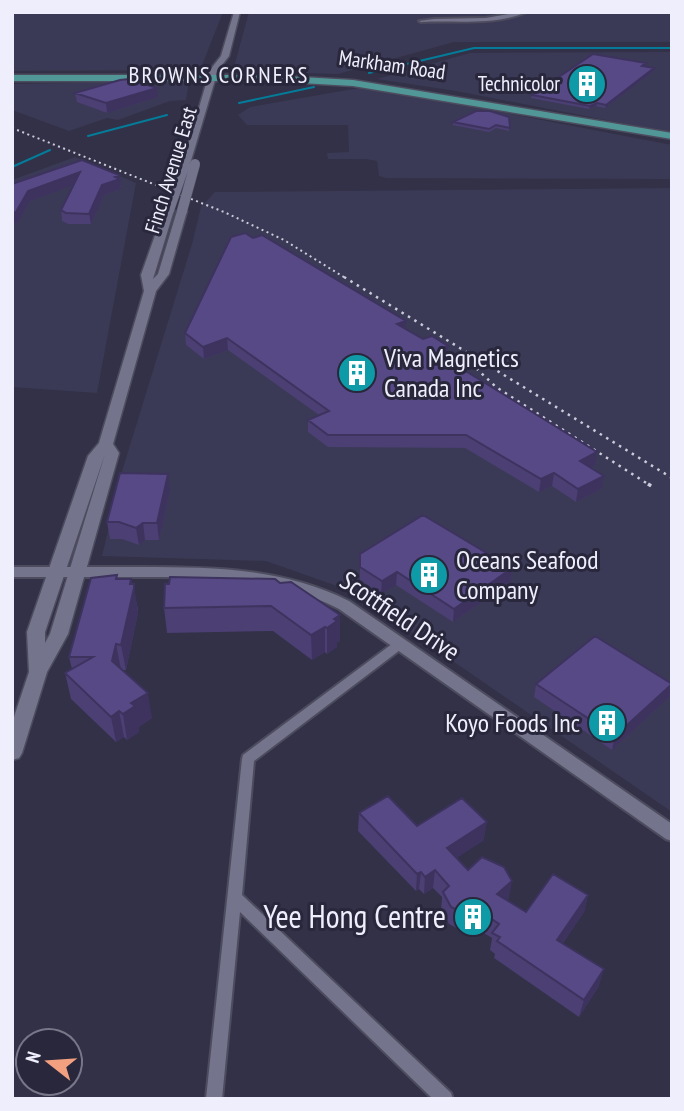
<svg xmlns="http://www.w3.org/2000/svg" width="684" height="1111" font-family="'PT Sans Narrow',sans-serif">
  <style>
    .built { fill: #3b3a56 }
    .lines { fill: none; stroke-linecap: round; stroke-linejoin: round }
    .stream { stroke: #047c99; stroke-width: 2 }
    .minor-casing { stroke: #4d4c5f; stroke-width: 4 }
    .tertiary-casing { stroke: #4d4c5f; stroke-width: 4 }
    .secondary-casing { stroke: #4d4c5f; stroke-width: 3 }
    .primary-casing { stroke: #4d4c5f; stroke-width: 3 }
    .minor { fill: #74748c; fill-rule: evenodd }
    .tertiary { fill: #74748c; fill-rule: evenodd }
    .secondary { fill: #74748c; fill-rule: evenodd }
    .primary { fill: #529798; fill-rule: evenodd }
    .rail-far2 { stroke: #cbcbdb; stroke-width: 2; stroke-dasharray: 2 3.5; stroke-linecap: butt }
    .rail-far1 { stroke: #cbcbdb; stroke-width: 2.5; stroke-dasharray: 2.5 5; stroke-linecap: butt }
    .rail { stroke: #cbcbdb; stroke-width: 3.5; stroke-dasharray: 3.5 7; stroke-linecap: butt }
    .secondary-bridge-casing { stroke: #4d4c5f; stroke-width: 11; stroke-linecap: butt }
    .secondary-bridge { stroke: #74748c; stroke-width: 10 }
    .wall { fill: #4b3f73 }
    .shaded-wall { fill: #3d335e }
    .building { fill: #574986; stroke: #3d335e; stroke-width: 2 }
    .labels { text-anchor: middle; stroke-width: 6; stroke-linejoin: round; paint-order: stroke }
    .far-street-label { font-size: 21px; fill: #eeeefc; stroke: #28273c }
    .far-poi-label { font-size: 21px; fill: #eeeefc; stroke: #28273c; text-anchor: end }
    .far-neighbourhood-label { font-size: 23px; letter-spacing: 2px; fill: #eeeefc; stroke: #28273c }
    .poi-label { font-size: 26px; fill: #eeeefc; stroke: #28273c; text-anchor: start }
    .street-label { font-size: 26px; fill: #eeeefc; stroke: #28273c }
    .near-poi-label { font-size: 32px; fill: #eeeefc; stroke: #28273c; text-anchor: end }
  </style>
  <rect width="100%" height="100%" fill="#323147"/>
  <path class="built" d="M 12,12 L 223,12 L 201,68 L 192,70 L 12,71 Z
    M 249,12 L 672,12 L 672,42 L 454,42 L 338,74 L 233,71 Z
    M 672,52 L 672,133 L 456,91 L 377,79 L 470,53 Z
    M 189,81 L 186,100 L 170,101 L 118,120 L 107,118 L 69,131 L 12,110 L 12,84 Z
    M 359,88 L 423,97 L 672,145 L 672,179 L 386,178 L 379,176 L 377,161 L 366,159 L 328,159 L 327,153 L 349,152 L 348,125 L 247,125 L 238,115 L 250,107 Z
    M 75,157 L 136,183 L 97,393 L 12,387 L 12,180 Z
    M 672,188 L 672,812 L 351,591 L 266,561 L 102,556 L 123,468 L 192,244 L 201,207 L 215,192 Z"/>
  <g class="lines">
    <path class="stream" d="M 369,73 L 474,48 L 672,48
      M 239,103 L 314,87
      M 88,136 L 167,115
      M 12,167 L 50,150"/>
    <defs>
      <path id="minor" d="M 520,12 L 527,12 C 494,26 456,20 421,22 L 419,21 L 434,19 L 486,18 Z
        M 400,640 L 404,641 L 406,644 L 404,647 L 254,761 L 242,895 L 451,1093 L 453,1099 L 433,1099 L 240,912 L 222,1099 L 206,1099 L 242,759 L 243,755 L 396,641 Z"/>
      <path id="tertiary" d="M 12,567 C 55,567 98,567 141,567 C 213,567 283,568 349,601 L 672,824 L 672,841 L 666,839 L 339,609 C 274,576 211,577 141,577 C 98,577 55,577 12,577 Z"/>
      <path id="secondary" d="M 234,12 L 240,12 L 229,56 L 218,70 L 190,164 L 182,166 L 210,70 L 221,56 Z
        M 169,207 L 174,210 L 153,279 L 158,274 L 177,211 L 182,208 L 187,211 L 169,274 L 156,291 L 113,444 L 119,453 L 68,634 L 47,672 L 22,753 L 19,758 L 12,760 L 12,723 L 29,672 L 27,632 L 88,456 L 99,443 L 144,291 L 141,275 L 164,210 ZM 105,454 L 50,634 L 45,643 L 45,632 Z"/>
      <path id="primary" d="M 12,75 L 266,75 L 353,80 L 672,133 L 672,139 L 353,86 L 266,81 L 12,81 Z"/>
    </defs>
    <use href="#minor" class="minor-casing"/>
    <use href="#tertiary" class="tertiary-casing"/>
    <use href="#secondary" class="secondary-casing"/>
    <use href="#primary" class="primary-casing"/>
    <use href="#minor" class="minor"/>
    <use href="#tertiary" class="tertiary"/>
    <use href="#secondary" class="secondary"/>
    <use href="#primary" class="primary"/>
    <path class="rail-far2" d="M 12,128 L 224,212 L 284,240 L 347,279"/>
    <path class="rail-far1" d="M 344,277 L 672,478
      M 460,353 L 496,387 L 651,486"/>
    <path class="rail" d="M 648,484 L 653,487"/>
    <defs>
      <path id="secondary-bridge" d="M 169,210 L 185,164
        M 182,211 L 195,164"/>
    </defs>
    <use href="#secondary-bridge" class="secondary-bridge-casing"/>
    <use href="#secondary-bridge" class="secondary-bridge"/>
  </g>
  <path class="wall" d="M 645,67 L 654,71 L 605,108 L 596,106 L 589,109 L 531,98 L 532,95 Z
    M 75,93 L 158,97 L 107,113 L 77,102 Z
    M 509,117 L 509,131 L 496,128 L 489,132 L 453,125 L 453,122 Z
    M 12,184 L 121,185 L 121,189 L 104,195 L 91,224 L 68,224 L 62,221 L 61,210 L 73,185 L 30,201 L 18,222 L 12,224 Z
    M 405,329 L 458,359 L 457,366 L 597,452 L 595,465 L 590,467 L 601,489 L 576,502 L 552,486 L 539,492 L 465,448 L 328,447 L 308,432 L 308,420 L 319,415 L 228,350 L 204,359 L 186,345 L 185,333 Z
    M 170,491 L 159,540 L 145,540 L 139,545 L 122,539 L 110,539 L 107,522 Z
    M 360,561 L 512,568 L 510,582 L 453,622 L 396,585 L 381,594 L 360,580 Z
    M 117,575 L 117,579 L 131,579 L 138,609 L 138,613 L 126,670 L 122,670 L 152,718 L 139,727 L 139,732 L 127,740 L 124,737 L 116,742 L 71,699 L 65,673 L 72,669 L 69,657 Z
    M 275,579 L 340,641 L 337,642 L 337,647 L 327,654 L 325,652 L 312,660 L 273,631 L 167,633 L 164,608 L 169,584 Z
    M 536,684 L 672,684 L 672,687 L 669,697 L 612,750 L 534,697 Z
    M 359,813 L 484,840 L 456,858 L 468,870 L 509,898 L 507,900 L 526,912 L 588,895 L 584,912 L 563,943 L 599,986 L 579,1017 L 494,958 L 495,954 L 490,950 L 492,938 L 477,929 L 470,935 L 449,924 L 441,910 L 442,897 L 433,888 L 424,894 L 419,889 L 416,891 L 358,831 Z"/>
  <path class="shaded-wall" d="M 654,68 L 654,71 L 605,108 L 606,105 Z
    M 157,88 L 158,97 L 107,113 L 106,103 Z
    M 597,103 L 596,106 L 589,109 L 590,106 Z
    M 80,172 L 82,182 L 30,201 L 18,222 L 12,224 L 12,213 L 28,191 Z
    M 119,175 L 121,189 L 104,195 L 91,224 L 89,214 L 102,185 L 115,177 Z
    M 406,321 L 405,332 L 397,324 Z
    M 227,338 L 228,350 L 204,359 L 203,347 Z
    M 448,346 L 447,357 L 440,349 Z
    M 597,452 L 595,465 L 578,474 L 580,461 Z
    M 554,473 L 552,486 L 539,492 L 541,479 Z
    M 168,474 L 170,491 L 159,540 L 157,523 Z
    M 604,476 L 601,489 L 576,502 L 578,489 Z
    M 143,523 L 145,540 L 139,545 L 136,528 Z
    M 512,568 L 510,582 L 453,622 L 454,609 Z
    M 397,572 L 396,585 L 381,594 L 382,581 Z
    M 131,579 L 133,592 L 134,584 L 138,613 L 126,670 L 121,645 Z
    M 340,615 L 340,641 L 337,642 L 337,647 L 327,654 L 327,628 L 334,619 Z
    M 325,627 L 325,652 L 312,660 L 311,635 Z
    M 116,644 L 121,670 L 112,661 Z
    M 672,685 L 669,697 L 612,750 L 615,736 Z
    M 148,693 L 152,718 L 139,727 L 139,732 L 127,740 L 123,714 L 131,703 Z
    M 119,711 L 124,737 L 116,742 L 111,717 Z
    M 487,822 L 484,840 L 445,866 L 447,848 Z
    M 435,870 L 433,888 L 424,894 L 425,877 Z
    M 421,872 L 419,889 L 416,891 L 417,874 Z
    M 512,881 L 509,898 L 494,912 L 497,894 Z
    M 588,895 L 584,912 L 553,957 L 557,940 Z
    M 480,911 L 477,929 L 470,935 L 473,918 Z
    M 604,969 L 599,986 L 579,1017 L 584,1000 Z"/>
  <path class="building" d="M 593,54 L 646,63 L 642,66 L 654,68 L 606,105 L 597,103 L 590,106 L 532,95 Z
    M 129,79 L 157,88 L 106,103 L 75,93 L 120,80 Z
    M 476,111 L 490,111 L 509,117 L 510,128 L 496,125 L 489,129 L 453,122 Z
    M 82,160 L 119,175 L 115,177 L 120,179 L 102,185 L 89,214 L 66,213 L 61,210 L 80,172 L 28,191 L 16,212 L 12,213 L 12,184 Z
    M 245,233 L 253,238 L 262,235 L 406,321 L 397,324 L 423,339 L 432,336 L 448,346 L 440,349 L 458,359 L 451,362 L 597,452 L 580,461 L 604,476 L 578,489 L 554,473 L 541,479 L 466,435 L 328,435 L 308,420 L 329,411 L 227,338 L 203,347 L 185,333 L 231,237 Z
    M 120,473 L 168,474 L 157,523 L 143,523 L 136,528 L 119,522 L 107,522 Z
    M 423,515 L 512,568 L 454,609 L 397,572 L 382,581 L 360,567 L 360,554 Z
    M 117,575 L 116,579 L 131,579 L 130,584 L 134,584 L 134,588 L 121,645 L 116,644 L 112,661 L 148,693 L 131,703 L 135,706 L 123,714 L 119,711 L 111,717 L 65,673 L 93,657 L 69,657 L 91,578 Z
    M 170,577 L 275,579 L 280,583 L 291,582 L 340,615 L 334,619 L 337,621 L 327,628 L 325,627 L 311,635 L 271,606 L 164,608 L 165,584 L 169,584 Z
    M 595,636 L 672,684 L 615,736 L 536,684 Z
    M 388,796 L 417,826 L 462,798 L 487,822 L 447,848 L 468,870 L 482,857 L 504,867 L 512,881 L 497,894 L 526,912 L 553,874 L 588,895 L 557,940 L 604,969 L 584,1000 L 497,941 L 500,937 L 492,933 L 499,924 L 480,911 L 473,918 L 451,907 L 443,892 L 449,886 L 435,870 L 425,877 L 421,872 L 417,874 L 359,813 Z"/>
  <defs>
    <symbol id="building-disc" viewBox="-11 -11 22 22"><circle r="9.5" fill="#0f9aa8" stroke="#28273c"/><path d="M-4-6H4V6H1V3H-1V6H-4ZM-2.5-4.3h1.7v1.8h-1.7ZM.8-4.3h1.7v1.8H.8ZM-2.5-1h1.7V.8h-1.7ZM.8-1h1.7V.8H.8Z" fill="#fff"/></symbol>
  </defs>
  <g fill-rule="evenodd">
    <use href="#building-disc" x="565" y="62" width="44" height="44"/>
    <use href="#building-disc" x="335" y="351" width="44" height="44"/>
    <use href="#building-disc" x="407" y="553" width="44" height="44"/>
    <use href="#building-disc" x="585" y="701" width="44" height="44"/>
    <use href="#building-disc" x="451" y="895" width="44" height="44"/>
  </g>
  <g class="labels">
    <g class="far-street-label">
      <text transform="translate(392 65) rotate(8)" y="7">Markham Road</text>
      <text transform="translate(171 170) rotate(-73)" y="7">Finch Avenue East</text>
    </g>
    <g class="far-poi-label">
      <text x="560" y="91">Technicolor</text>
    </g>
    <g class="far-neighbourhood-label">
      <text x="219" y="83">BROWNS CORNERS</text>
    </g>
    <g class="poi-label">
      <text x="384" y="367">Viva Magnetics<tspan x="384" dy="30">Canada Inc</tspan></text>
      <text x="456" y="569">Oceans Seafood<tspan x="456" dy="30">Company</tspan></text>
      <text x="580" y="732" text-anchor="end">Koyo Foods Inc</text>
    </g>
    <g class="street-label">
      <text transform="translate(400 616) rotate(34)" y="9">Scottfield Drive</text>
    </g>
    <g class="near-poi-label">
      <text x="446" y="928">Yee Hong Centre</text>
    </g>
  </g>
  <rect width="684" height="1111" fill="none" stroke="#eeeefc" stroke-width="28"/>
  <g transform="translate(49 1062) rotate(287)"><circle r="33" fill="#28273c" stroke="#777789" stroke-width="2"/>
  <path d="M0-5L12 26L0 18L-12 26Z" fill="#f3a081"/>
  <text y="-10" font-size="19" font-weight="bold" text-anchor="middle" fill="#eeeefc">N</text>
  </g>
</svg>
